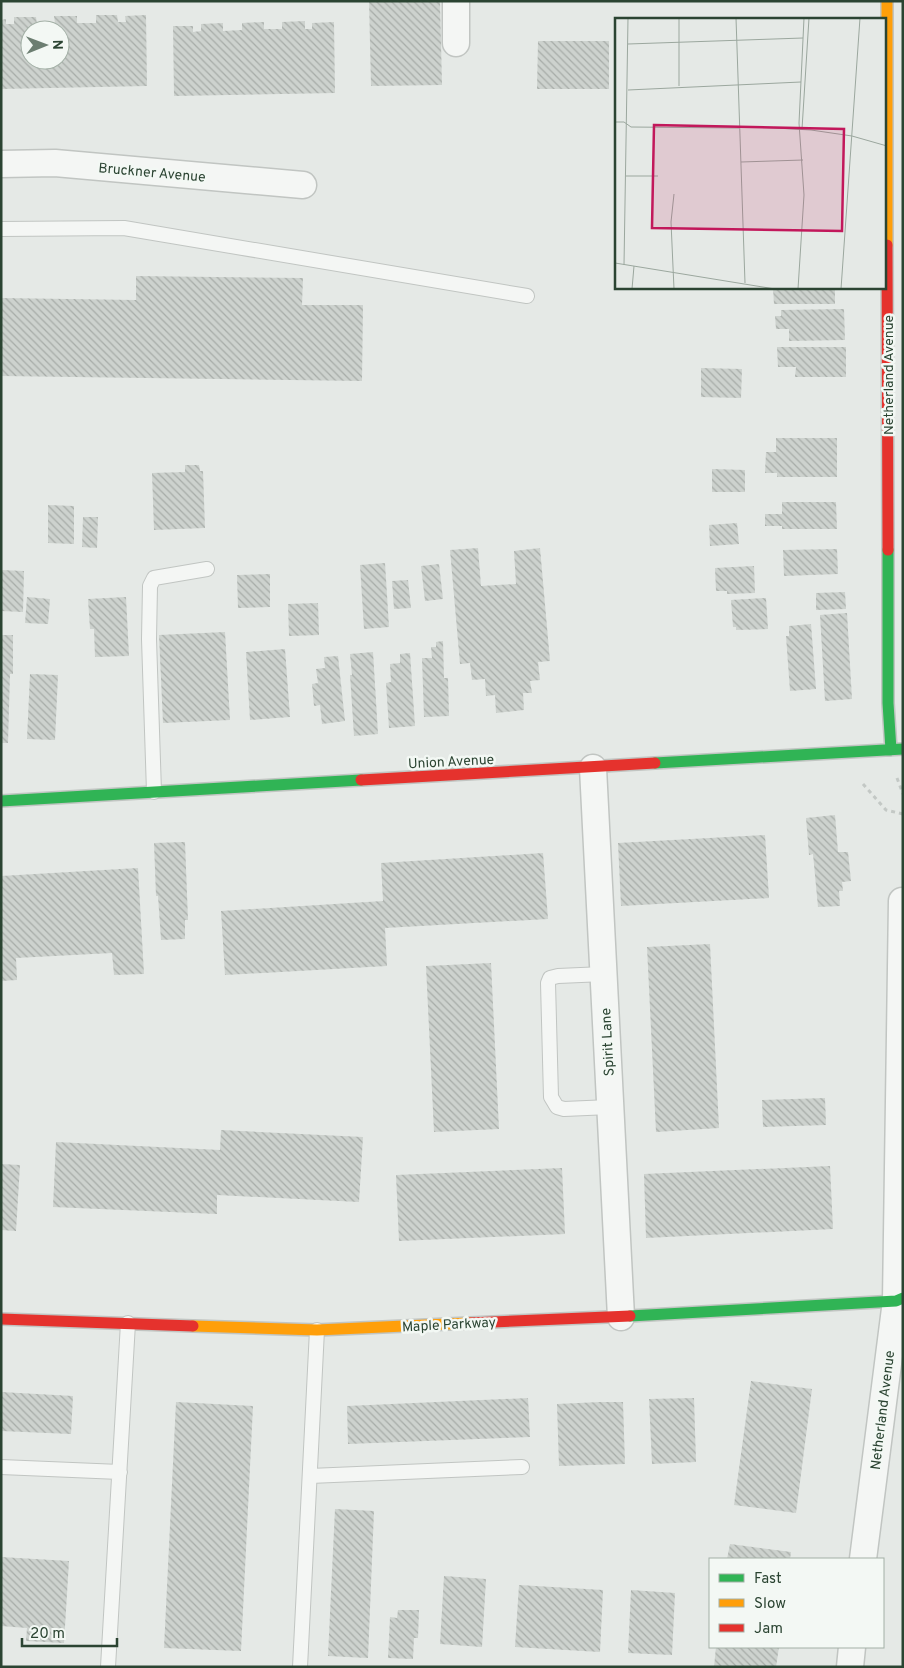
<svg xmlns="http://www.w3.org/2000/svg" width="904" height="1668" font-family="Overpass,sans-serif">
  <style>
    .building { fill: url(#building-back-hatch); fill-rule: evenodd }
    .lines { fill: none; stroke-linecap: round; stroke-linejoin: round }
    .lane-casing { stroke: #c1c5c2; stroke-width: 16 }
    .street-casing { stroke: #c1c5c2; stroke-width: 29 }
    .fast-casing { stroke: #c1c5c2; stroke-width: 14 }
    .slow-casing { stroke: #c1c5c2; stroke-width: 14 }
    .jam-casing { stroke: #c1c5c2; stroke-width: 14 }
    .path { stroke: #c3c8c5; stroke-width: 3; stroke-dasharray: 4 4; stroke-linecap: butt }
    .lane { stroke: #f4f6f4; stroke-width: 14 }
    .street { stroke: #f4f6f4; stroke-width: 26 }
    .fast { stroke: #30b455; stroke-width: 11 }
    .slow { stroke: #ff9f0a; stroke-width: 11 }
    .jam { stroke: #e5322d; stroke-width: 11 }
    .labels { text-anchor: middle; stroke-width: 5; stroke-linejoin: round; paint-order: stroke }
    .street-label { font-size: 14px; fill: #2b4432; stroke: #f3f8f4 }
    .inset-road { fill: none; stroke: #9ba79e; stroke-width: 1 }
    .view { fill: #c2185b; fill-opacity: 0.15; stroke: #c2185b; stroke-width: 2.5 }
    .inset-edge { fill: none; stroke: #2b4432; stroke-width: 2.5 }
  </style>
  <defs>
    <pattern id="building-back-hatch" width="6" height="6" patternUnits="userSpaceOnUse" patternTransform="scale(1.25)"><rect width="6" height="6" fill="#cdd2ce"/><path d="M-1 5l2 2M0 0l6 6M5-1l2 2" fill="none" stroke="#a7aca8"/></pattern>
  </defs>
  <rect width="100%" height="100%" fill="#e5e9e6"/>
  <path class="building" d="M 369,1 L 440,1 L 442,85 L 371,86 Z
    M 96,15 L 117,15 L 118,22 L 126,22 L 125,16 L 146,15 L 147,86 L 1,89 L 1,20 L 6,19 L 6,24 L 14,24 L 14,17 L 36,17 L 37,24 L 55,23 L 54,16 L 77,16 L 77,23 L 96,23 ZM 30,30 L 60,30 L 60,60 L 30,60 Z
    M 305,21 L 305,29 L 312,29 L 312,23 L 334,22 L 335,93 L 174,96 L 173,26 L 193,26 L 193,32 L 201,31 L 201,24 L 223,23 L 223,31 L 242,30 L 242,23 L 264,22 L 264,29 L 282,29 L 282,22 Z
    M 538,41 L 609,41 L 609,89 L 537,89 Z
    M 136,276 L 303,278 L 302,305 L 363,305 L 362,381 L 1,376 L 1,298 L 136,300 Z
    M 773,288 L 835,288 L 835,304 L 774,304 Z
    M 844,309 L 845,340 L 789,341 L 789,329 L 776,329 L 775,316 L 781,316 L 781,310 Z
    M 777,347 L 846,347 L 846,377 L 795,377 L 796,367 L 778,367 Z
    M 701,368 L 742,369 L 741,398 L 701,397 Z
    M 776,438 L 837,438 L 837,477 L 777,477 L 777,473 L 765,473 L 766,452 L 776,452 Z
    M 185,465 L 199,465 L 200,471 L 203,471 L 205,528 L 154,530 L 152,473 L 185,472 Z
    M 712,469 L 745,470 L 745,492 L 712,492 Z
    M 782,502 L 836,502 L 837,529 L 782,529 L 782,526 L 765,526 L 765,514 L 782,514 Z
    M 48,505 L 74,506 L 74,544 L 48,543 Z
    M 83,517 L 98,517 L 97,548 L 82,547 Z
    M 737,523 L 739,544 L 710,546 L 709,525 Z
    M 478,548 L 481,586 L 516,584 L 514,551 L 540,548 L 550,661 L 538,662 L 540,680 L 530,681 L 532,693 L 523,693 L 524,710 L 496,713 L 495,695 L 486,696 L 485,679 L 472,680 L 470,663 L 460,664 L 450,550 Z
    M 837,549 L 838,574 L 784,576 L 783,550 Z
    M 385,563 L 389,627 L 364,629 L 360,565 Z
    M 439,564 L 443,599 L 425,601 L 421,566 Z
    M 754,566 L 755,593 L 727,594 L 727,591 L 716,591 L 715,568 Z
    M 1,570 L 24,571 L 23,612 L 1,611 Z
    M 270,574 L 270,607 L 238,608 L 237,575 Z
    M 408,580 L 411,608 L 394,609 L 392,581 Z
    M 845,592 L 846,609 L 816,610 L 816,593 Z
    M 27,597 L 50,599 L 48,624 L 25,623 Z
    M 126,597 L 129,656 L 95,657 L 94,629 L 90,629 L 88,599 Z
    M 766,598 L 768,629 L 736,630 L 736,627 L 733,627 L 731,600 Z
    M 318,603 L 319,635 L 289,636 L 288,604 Z
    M 847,613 L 852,699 L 825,701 L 820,615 Z
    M 811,624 L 816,689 L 790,691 L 786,636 L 789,636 L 789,626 Z
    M 225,632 L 230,720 L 163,723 L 159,635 Z
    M 1,635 L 13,635 L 13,674 L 10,674 L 8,743 L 1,743 Z
    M 443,641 L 444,678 L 448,678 L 449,716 L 424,717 L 422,658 L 432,658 L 431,647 L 436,647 L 436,642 Z
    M 285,649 L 290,717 L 250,720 L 246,652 Z
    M 373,652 L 378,734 L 354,736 L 350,675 L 352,675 L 350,654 Z
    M 410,653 L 415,726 L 389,728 L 386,683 L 391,682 L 390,664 L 400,663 L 400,654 Z
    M 338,656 L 345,721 L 322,724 L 320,705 L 314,706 L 312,684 L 318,683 L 316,669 L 325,668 L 324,657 Z
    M 30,674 L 58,675 L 55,740 L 27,739 Z
    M 835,815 L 838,852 L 848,852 L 851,881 L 842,882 L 843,891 L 839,891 L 840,906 L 818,907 L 813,854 L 809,855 L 806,818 Z
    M 765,835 L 769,898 L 621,906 L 618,843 Z
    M 185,842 L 188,920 L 185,920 L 185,939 L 161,940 L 158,896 L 156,896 L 154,843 Z
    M 543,853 L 548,919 L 385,928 L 387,966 L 225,975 L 221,911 L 383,901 L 381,863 Z
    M 138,868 L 144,974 L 114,975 L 112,953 L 16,958 L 17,980 L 1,981 L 1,876 Z
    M 710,944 L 719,1128 L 656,1132 L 647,947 Z
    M 491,963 L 499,1129 L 434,1132 L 426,966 Z
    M 825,1098 L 826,1125 L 763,1127 L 762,1100 Z
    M 221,1130 L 363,1137 L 359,1202 L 217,1195 L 217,1214 L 53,1207 L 56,1142 L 220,1150 Z
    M 1,1164 L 20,1165 L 16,1231 L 1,1230 Z
    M 830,1166 L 833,1229 L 646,1238 L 644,1174 Z
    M 562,1168 L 565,1234 L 399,1241 L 396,1175 Z
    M 751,1381 L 812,1389 L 796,1513 L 734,1505 Z
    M 1,1392 L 73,1396 L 71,1434 L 1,1431 Z
    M 528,1398 L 530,1437 L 348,1444 L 347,1406 Z
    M 694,1398 L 696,1462 L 652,1464 L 649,1399 Z
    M 176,1402 L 253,1406 L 241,1651 L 164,1648 Z
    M 600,1402 L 623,1402 L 625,1464 L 559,1466 L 557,1404 Z
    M 335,1509 L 374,1511 L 368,1658 L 328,1656 Z
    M 730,1544 L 791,1552 L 790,1559 L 727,1559 Z
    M 1,1557 L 69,1561 L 64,1643 L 26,1641 L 27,1628 L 1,1626 Z
    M 444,1576 L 486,1579 L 482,1647 L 440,1644 Z
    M 519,1585 L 603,1590 L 600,1652 L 515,1647 Z
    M 631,1590 L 675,1593 L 672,1655 L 628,1653 Z
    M 398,1610 L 419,1610 L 418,1638 L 414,1638 L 413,1659 L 388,1658 L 390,1617 L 397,1618 Z
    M 716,1647 L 779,1647 L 776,1667 L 714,1667 Z"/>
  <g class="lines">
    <defs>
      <path id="lane" d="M 1,229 L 124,228 L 527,296
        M 154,792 L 149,639 L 150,586 L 154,578 L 207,569
        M 604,974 L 558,976 L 550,978 L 548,983 L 551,1097 L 557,1107 L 564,1109 L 610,1107
        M 1,1467 L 120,1472
        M 310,1476 L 522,1467
        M 108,1667 L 128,1323
        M 300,1667 L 317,1330"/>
      <path id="street" d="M 456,1 L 456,43
        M 1,164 L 55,163 L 303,185
        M 593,768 L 621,1317
        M 863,1559 L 896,1301 L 902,901
        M 850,1667 L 852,1647"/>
      <path id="fast" d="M 888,550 L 888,703 L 891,750
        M 655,763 L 903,749
        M 1,801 L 361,780
        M 630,1316 L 896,1301 L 903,1298"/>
      <path id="slow" d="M 887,1 L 887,245
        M 193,1326 L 317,1330 L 470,1323"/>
      <path id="jam" d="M 887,245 L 888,550
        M 361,780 L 655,763
        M 1,1319 L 193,1326
        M 470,1323 L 630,1316"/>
    </defs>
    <use href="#lane" class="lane-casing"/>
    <use href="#street" class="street-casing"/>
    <use href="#fast" class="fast-casing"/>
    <use href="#slow" class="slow-casing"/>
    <use href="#jam" class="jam-casing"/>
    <path class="path" d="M 897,778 L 903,794
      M 863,784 L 886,810 L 903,814"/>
    <use href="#lane" class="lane"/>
    <use href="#street" class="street"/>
    <use href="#fast" class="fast"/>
    <use href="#slow" class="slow"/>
    <use href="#jam" class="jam"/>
  </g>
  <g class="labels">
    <g class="street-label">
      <text transform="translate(152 172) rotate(5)" y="5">Bruckner Avenue</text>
      <text transform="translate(888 375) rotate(-90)" y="5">Netherland Avenue</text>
      <text transform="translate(451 761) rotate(-3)" y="5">Union Avenue</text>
      <text transform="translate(607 1042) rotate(-93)" y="5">Spirit Lane</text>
      <text transform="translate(449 1324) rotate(-3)" y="5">Maple Parkway</text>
      <text transform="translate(882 1410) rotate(-83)" y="5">Netherland Avenue</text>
    </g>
  </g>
  <g transform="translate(615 18)">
    <rect width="271" height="271" fill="#e5e9e6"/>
    <path class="inset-road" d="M 121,0 L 130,265M 13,26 L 188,20M 64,68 L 64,0M 13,72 L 186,64M 0,104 L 9,104 L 16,109 L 124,110M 142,109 L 196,112 L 237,118 L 272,128M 187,111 L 194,0M 126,144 L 188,142M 11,158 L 43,158M 0,245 L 160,271M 9,247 L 13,0M 17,271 L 19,248M 59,271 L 56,204 L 59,176M 183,271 L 189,177 L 184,105 L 189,0M 226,271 L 245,0"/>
    <path class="view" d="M 39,107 L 229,111 L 227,213 L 37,210 Z"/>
    <rect width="271" height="271" class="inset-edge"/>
  </g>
  <rect width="904" height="1668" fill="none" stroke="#2b4432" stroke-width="5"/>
  <rect x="709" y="1558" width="175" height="90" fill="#f3f8f4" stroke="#a3b0a6"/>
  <rect x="719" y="1574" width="25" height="8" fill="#30b455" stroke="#a3b0a6"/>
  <text x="754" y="1583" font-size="15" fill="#2b4432">Fast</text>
  <rect x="719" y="1599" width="25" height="8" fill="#ff9f0a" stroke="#a3b0a6"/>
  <text x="754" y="1608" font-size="15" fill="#2b4432">Slow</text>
  <rect x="719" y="1624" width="25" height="8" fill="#e5322d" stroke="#a3b0a6"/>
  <text x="754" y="1633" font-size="15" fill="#2b4432">Jam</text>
  <g transform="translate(45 45) rotate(89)"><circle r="24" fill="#f3f8f4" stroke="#a3b0a6"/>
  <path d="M0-4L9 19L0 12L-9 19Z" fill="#6c7e71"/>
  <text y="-8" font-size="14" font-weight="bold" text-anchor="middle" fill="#2b4432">N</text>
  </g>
  <path d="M22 1638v8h95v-8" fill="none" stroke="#2b4432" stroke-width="2.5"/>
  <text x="30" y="1638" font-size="15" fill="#2b4432" stroke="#f3f8f4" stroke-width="4" paint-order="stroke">20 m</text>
</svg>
